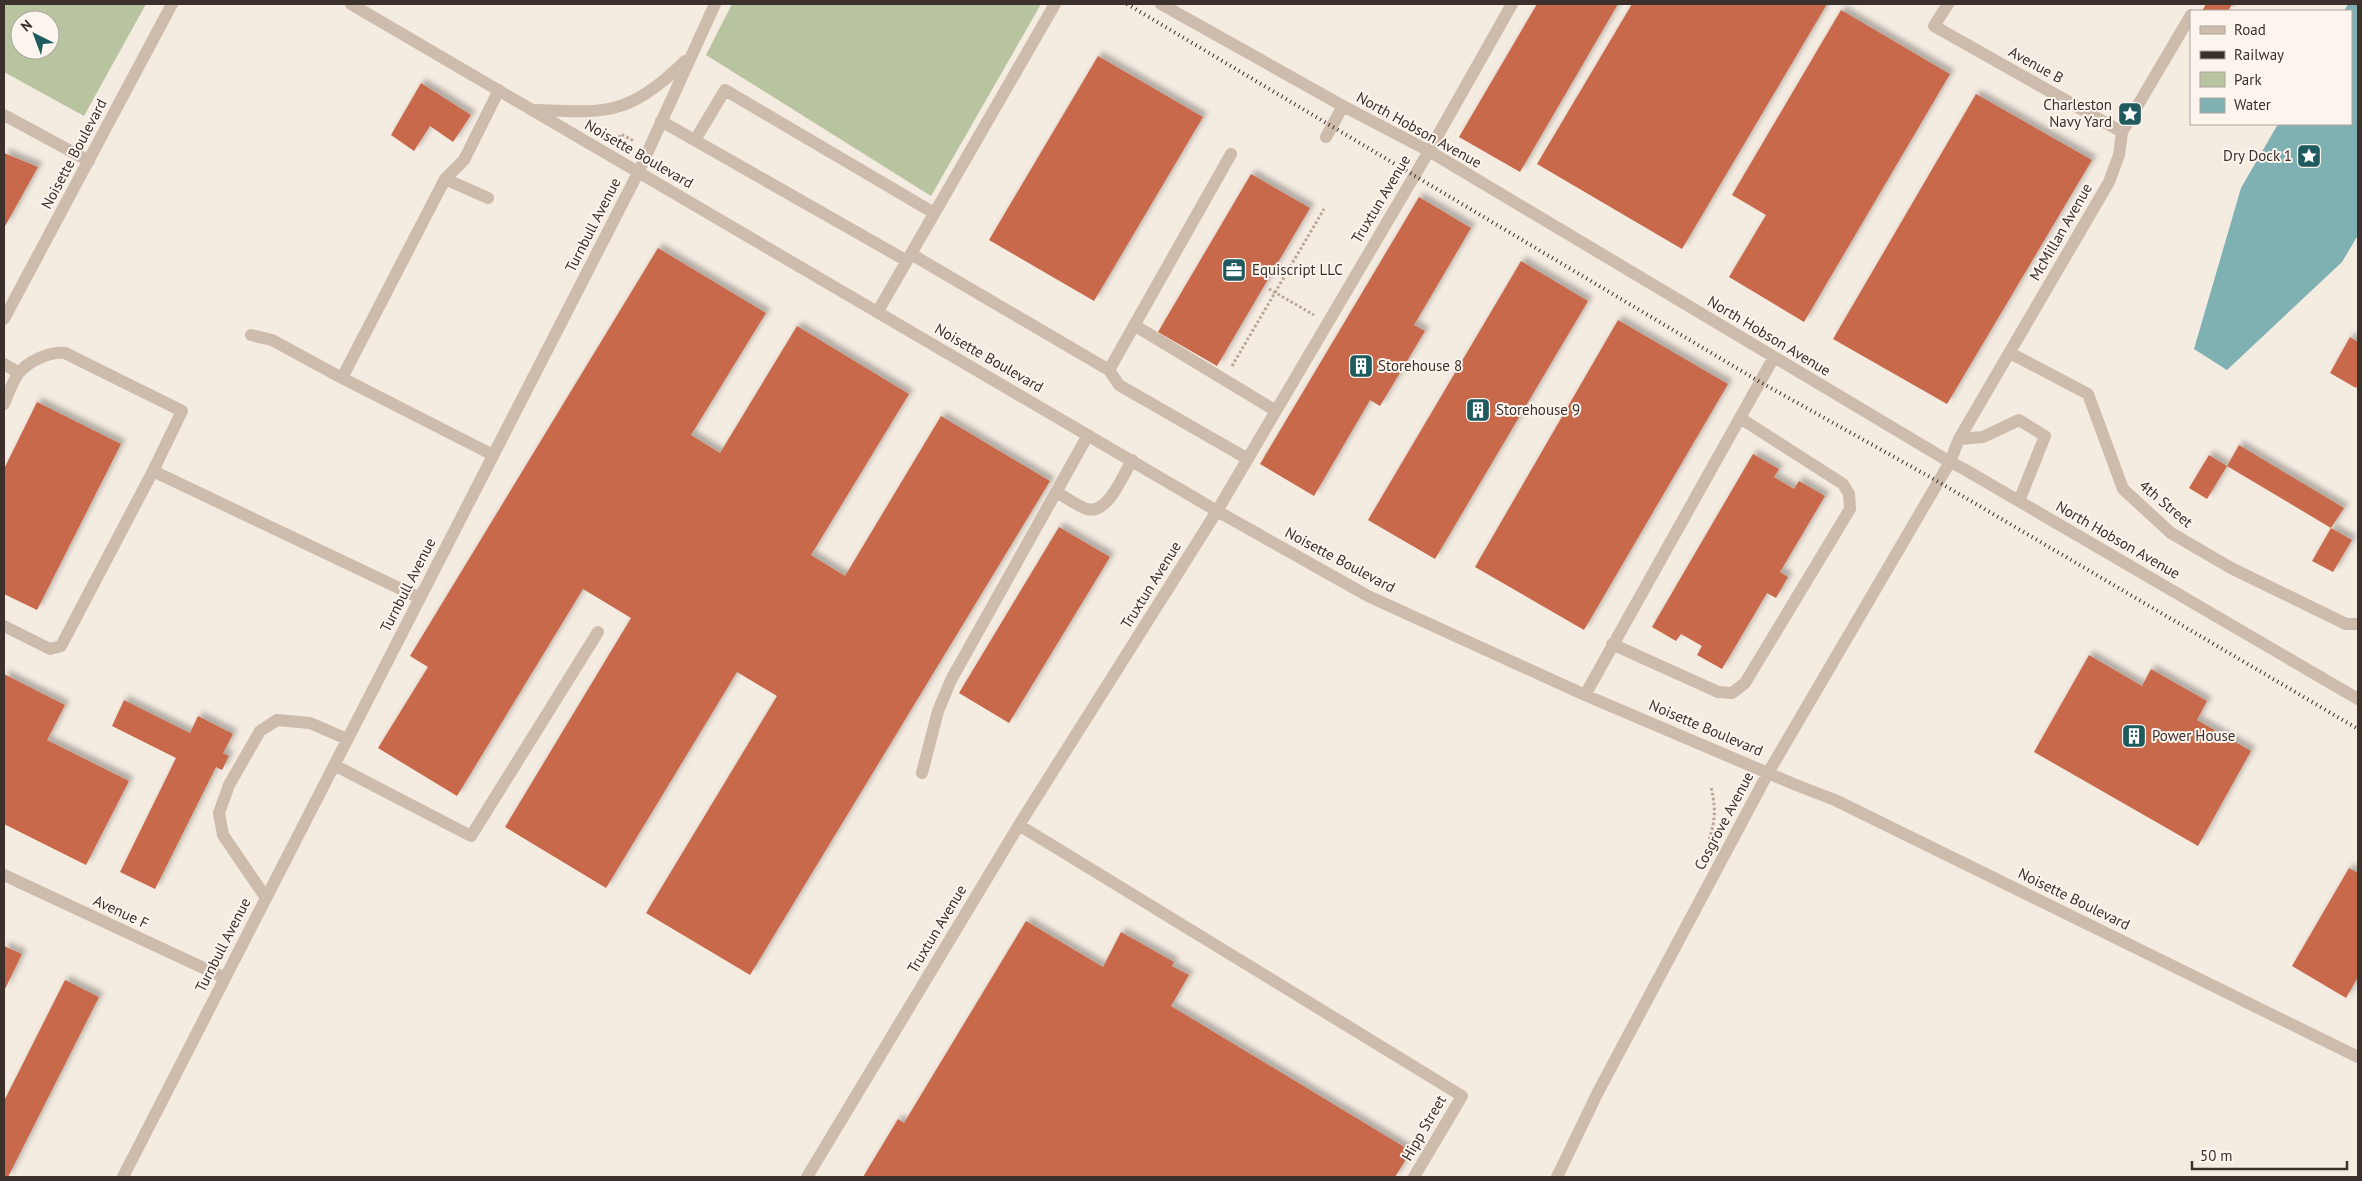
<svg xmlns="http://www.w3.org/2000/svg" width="2362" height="1181" font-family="'PT Sans',sans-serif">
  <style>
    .green { fill: #b8c4a0; fill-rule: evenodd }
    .water { fill: #7fb0b2 }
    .building { fill: #c8694b; filter: url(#shadow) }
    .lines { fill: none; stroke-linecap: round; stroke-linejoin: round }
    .path { stroke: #b9a596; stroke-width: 3; stroke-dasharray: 2.5 2.5; stroke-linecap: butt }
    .minor { stroke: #cdbbac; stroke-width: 12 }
    .rail { stroke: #3b302b; stroke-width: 4; stroke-dasharray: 1 4; stroke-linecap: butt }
    .labels { text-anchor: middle; stroke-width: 4; stroke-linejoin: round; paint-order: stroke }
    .street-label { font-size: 15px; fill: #3b302b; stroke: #fbf5ee }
    .poi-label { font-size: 15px; fill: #3b302b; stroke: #fbf5ee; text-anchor: start }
  </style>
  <defs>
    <filter id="shadow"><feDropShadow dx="4.5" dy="-4.5" stdDeviation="2.5" flood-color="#0004"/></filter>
  </defs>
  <rect width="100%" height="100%" fill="#f4ebe1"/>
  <path class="green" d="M 4,4 L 146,4 L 84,116 L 4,72 ZM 20,20 L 50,20 L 50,50 L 20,50 Z
    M 732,4 L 1041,4 L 931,196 L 706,55 Z"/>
  <path class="water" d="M 2348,4 L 2358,4 L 2358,235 L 2342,262 L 2227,370 L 2194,349 L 2241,188 L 2278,124 L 2351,124 L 2351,11 L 2344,11 Z"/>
  <path class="building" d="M 1537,4 L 1618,4 L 1520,172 L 1459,137 Z
    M 1632,4 L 1827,4 L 1682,249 L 1537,164 Z
    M 2206,4 L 2232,4 L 2228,11 L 2202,11 Z
    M 1841,10 L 1950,74 L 1804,322 L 1729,277 L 1766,215 L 1732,195 Z
    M 1098,56 L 1203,117 L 1094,301 L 989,240 Z
    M 421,83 L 471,115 L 453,142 L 430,126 L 414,151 L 391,135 Z
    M 1976,94 L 2092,160 L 1947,404 L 1833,339 Z
    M 4,153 L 38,167 L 4,228 Z
    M 1251,174 L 1310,208 L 1217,366 L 1158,332 Z
    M 1419,197 L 1471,228 L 1414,325 L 1425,331 L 1380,406 L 1370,400 L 1314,496 L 1260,464 Z
    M 658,248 L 766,313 L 691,435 L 720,453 L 797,326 L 909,394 L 811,555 L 845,576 L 941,416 L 1050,481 L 750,975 L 646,913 L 777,696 L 737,672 L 606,888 L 505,827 L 631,618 L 583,589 L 457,796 L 378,748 L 428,667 L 410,656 Z
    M 1521,261 L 1588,301 L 1435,559 L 1368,520 Z
    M 1618,320 L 1728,384 L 1584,630 L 1475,567 Z
    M 2350,337 L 2358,342 L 2358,384 L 2356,388 L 2330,373 Z
    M 37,402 L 121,444 L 37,610 L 4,594 L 4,469 Z
    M 2239,445 L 2344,508 L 2331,528 L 2227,466 Z
    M 1753,454 L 1779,469 L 1774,477 L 1794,489 L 1799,481 L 1825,496 L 1780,572 L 1788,577 L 1776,598 L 1767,593 L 1722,669 L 1697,655 L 1702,646 L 1681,634 L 1676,641 L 1652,627 Z
    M 2209,455 L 2227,466 L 2207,499 L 2189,488 Z
    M 1059,527 L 1110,557 L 1009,723 L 959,693 Z
    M 2331,528 L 2352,540 L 2333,572 L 2312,561 Z
    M 2089,655 L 2142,686 L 2151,669 L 2207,701 L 2197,720 L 2251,751 L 2198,846 L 2034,752 Z
    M 4,674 L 65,705 L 47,740 L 129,781 L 86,865 L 4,824 Z
    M 124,700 L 190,733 L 198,716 L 233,734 L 223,753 L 229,756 L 222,770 L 216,767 L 155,889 L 120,872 L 176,758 L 112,726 Z
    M 2349,868 L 2358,873 L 2358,977 L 2346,998 L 2292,966 Z
    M 1026,921 L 1103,967 L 1121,932 L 1174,962 L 1172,966 L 1189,975 L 1171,1006 L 1411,1151 L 1395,1177 L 863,1177 L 898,1119 L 904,1123 Z
    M 4,946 L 22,954 L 4,991 Z
    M 65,980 L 99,997 L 8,1177 L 4,1177 L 4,1101 Z"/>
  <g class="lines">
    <path class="path" d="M 617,142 L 621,134 L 634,141
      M 1269,289 L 1314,315
      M 1232,366 L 1324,209
      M 1705,854 C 1713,827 1718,816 1711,787"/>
    <path class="minor" d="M 351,4 L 1217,511 L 1368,596 L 1585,695 L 1796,785 L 1835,800 L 2358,1057
      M 1161,4 L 1343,106 L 1429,151 L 1950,462 L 1964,469 L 2358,699
      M 1948,4 L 1934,26 L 2122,132
      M 535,110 C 560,110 589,114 613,108 C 640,102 666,80 685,61
      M 4,115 L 89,161
      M 661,121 L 907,261
      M 1326,137 L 1343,106
      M 695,140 L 725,90 L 934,213
      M 1231,154 L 1109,370 L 1119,385 L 1248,459
      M 445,179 L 488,198
      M 911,254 L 1109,370
      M 878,311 L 1055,4
      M 4,319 L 172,4
      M 1134,325 L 1276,411
      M 251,335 L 272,340 L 342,378
      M 2010,353 L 2088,394 L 2123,489 L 2171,533 L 2231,568 L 2346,624 L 2358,624
      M 4,364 L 19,373
      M 4,404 C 8,394 12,383 18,374 C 27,362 49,351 65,353 L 182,411 L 153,471 L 61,646 L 50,649 L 4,626
      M 1959,439 L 1983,437 L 2019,420 L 2045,436 L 2019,501
      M 493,455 L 342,378 L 445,179 L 464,160 L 499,90
      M 153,471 L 420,598
      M 1056,492 C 1066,497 1077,506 1087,509 C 1108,515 1123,475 1132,460
      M 1612,644 L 1718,692 L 1732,693 L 1745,683 L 1850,509 L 1849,494 L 1843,484 L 1740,418
      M 1585,695 L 1774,357
      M 334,765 L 471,836 L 598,632
      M 922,773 L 938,711 L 951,680 L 1088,435
      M 1019,825 L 1462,1096 L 1414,1177
      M 4,875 L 225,978
      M 266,898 L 223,835 L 219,813 L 229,785 L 260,731 L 277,720 L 310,723 L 347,739
      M 123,1177 L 639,171 L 715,4
      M 807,1177 L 1019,825 L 1217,511 L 1429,151 L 1512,4
      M 1557,1177 L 1598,1092 L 1768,773 L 1950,462 L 1959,439 L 2109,182 L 2119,155 L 2122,132 L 2191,15"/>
    <path class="rail" d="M 1127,4 L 1760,382 L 1937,481 L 2358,729"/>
  </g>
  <defs>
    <symbol id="sight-square" viewBox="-11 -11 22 22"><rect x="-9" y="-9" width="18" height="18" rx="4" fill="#1f5a5e" stroke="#fbf5ee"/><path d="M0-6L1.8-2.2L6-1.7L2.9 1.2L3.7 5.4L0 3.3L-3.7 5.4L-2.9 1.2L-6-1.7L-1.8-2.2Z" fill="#fff"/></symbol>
    <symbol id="office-square" viewBox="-11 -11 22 22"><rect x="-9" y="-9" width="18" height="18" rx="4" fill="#1f5a5e" stroke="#fbf5ee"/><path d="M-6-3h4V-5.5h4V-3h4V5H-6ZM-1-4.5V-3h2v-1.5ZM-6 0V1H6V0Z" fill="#fff"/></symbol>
    <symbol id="building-square" viewBox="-11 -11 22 22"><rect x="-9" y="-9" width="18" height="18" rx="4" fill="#1f5a5e" stroke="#fbf5ee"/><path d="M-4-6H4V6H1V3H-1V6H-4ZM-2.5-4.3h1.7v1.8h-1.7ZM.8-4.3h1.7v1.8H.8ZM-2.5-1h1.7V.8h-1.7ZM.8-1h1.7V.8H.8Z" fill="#fff"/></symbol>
  </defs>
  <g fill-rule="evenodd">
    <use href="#sight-square" x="2116" y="100" width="28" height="28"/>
    <use href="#sight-square" x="2295" y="142" width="28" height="28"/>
    <use href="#office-square" x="1220" y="256" width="28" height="28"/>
    <use href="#building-square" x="1347" y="352" width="28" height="28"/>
    <use href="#building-square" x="1464" y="396" width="28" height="28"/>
    <use href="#building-square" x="2120" y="722" width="28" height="28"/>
  </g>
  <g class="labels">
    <g class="street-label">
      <text transform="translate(2036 65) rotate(29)" y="5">Avenue B</text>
      <text transform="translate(1419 130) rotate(29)" y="5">North Hobson Avenue</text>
      <text transform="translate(74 154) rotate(-62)" y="5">Noisette Boulevard</text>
      <text transform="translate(639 154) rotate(30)" y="5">Noisette Boulevard</text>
      <text transform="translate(1381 199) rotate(-59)" y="5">Truxtun Avenue</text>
      <text transform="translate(593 225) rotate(-63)" y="5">Turnbull Avenue</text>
      <text transform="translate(2061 232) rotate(-60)" y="5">McMillan Avenue</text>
      <text transform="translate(1769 336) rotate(31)" y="5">North Hobson Avenue</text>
      <text transform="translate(989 358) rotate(30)" y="5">Noisette Boulevard</text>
      <text transform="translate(2166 504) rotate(40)" y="5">4th Street</text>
      <text transform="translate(2118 540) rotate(30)" y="5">North Hobson Avenue</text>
      <text transform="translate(1340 560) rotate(28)" y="5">Noisette Boulevard</text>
      <text transform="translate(408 585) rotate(-63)" y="5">Turnbull Avenue</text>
      <text transform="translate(1151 585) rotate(-58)" y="5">Truxtun Avenue</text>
      <text transform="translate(1706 728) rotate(23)" y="5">Noisette Boulevard</text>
      <text transform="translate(1724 821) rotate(-62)" y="5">Cosgrove Avenue</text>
      <text transform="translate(2074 899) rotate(26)" y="5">Noisette Boulevard</text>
      <text transform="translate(121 912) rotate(25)" y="5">Avenue F</text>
      <text transform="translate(937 929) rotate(-59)" y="5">Truxtun Avenue</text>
      <text transform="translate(223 945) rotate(-63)" y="5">Turnbull Avenue</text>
      <text transform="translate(1424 1128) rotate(-60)" y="5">Hipp Street</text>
    </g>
    <g class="poi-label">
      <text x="2112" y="110" text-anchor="end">Charleston<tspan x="2112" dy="17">Navy Yard</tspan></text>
      <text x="2292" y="161" text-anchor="end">Dry Dock 1</text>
      <text x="1252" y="275">Equiscript LLC</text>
      <text x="1378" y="371">Storehouse 8</text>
      <text x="1496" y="415">Storehouse 9</text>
      <text x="2152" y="741">Power House</text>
    </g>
  </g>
  <rect width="2362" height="1181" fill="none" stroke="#3b302b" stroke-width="10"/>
  <rect x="2190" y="10" width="162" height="115" fill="#fbf5ee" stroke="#aea6a0"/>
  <rect x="2200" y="26" width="25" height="8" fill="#cdbbac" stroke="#aea6a0"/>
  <text x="2234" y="35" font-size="15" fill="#3b302b">Road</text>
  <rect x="2200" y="51" width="25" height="8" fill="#3b302b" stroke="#aea6a0"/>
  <text x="2234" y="60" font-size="15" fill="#3b302b">Railway</text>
  <rect x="2200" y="72" width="25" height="15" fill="#b8c4a0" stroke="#aea6a0"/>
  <text x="2234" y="85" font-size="15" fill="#3b302b">Park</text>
  <rect x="2200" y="98" width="25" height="15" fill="#7fb0b2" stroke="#aea6a0"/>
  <text x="2234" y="110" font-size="15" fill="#3b302b">Water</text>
  <g transform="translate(35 35) rotate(318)"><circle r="24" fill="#fbf5ee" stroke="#aea6a0"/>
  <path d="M0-4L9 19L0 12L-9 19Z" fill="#1f5a5e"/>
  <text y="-8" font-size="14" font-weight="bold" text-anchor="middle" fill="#3b302b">N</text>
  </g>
  <path d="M2192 1161v8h155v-8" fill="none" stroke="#3b302b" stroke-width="2.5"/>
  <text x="2200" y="1161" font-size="15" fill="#3b302b" stroke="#fbf5ee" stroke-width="4" paint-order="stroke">50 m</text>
</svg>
